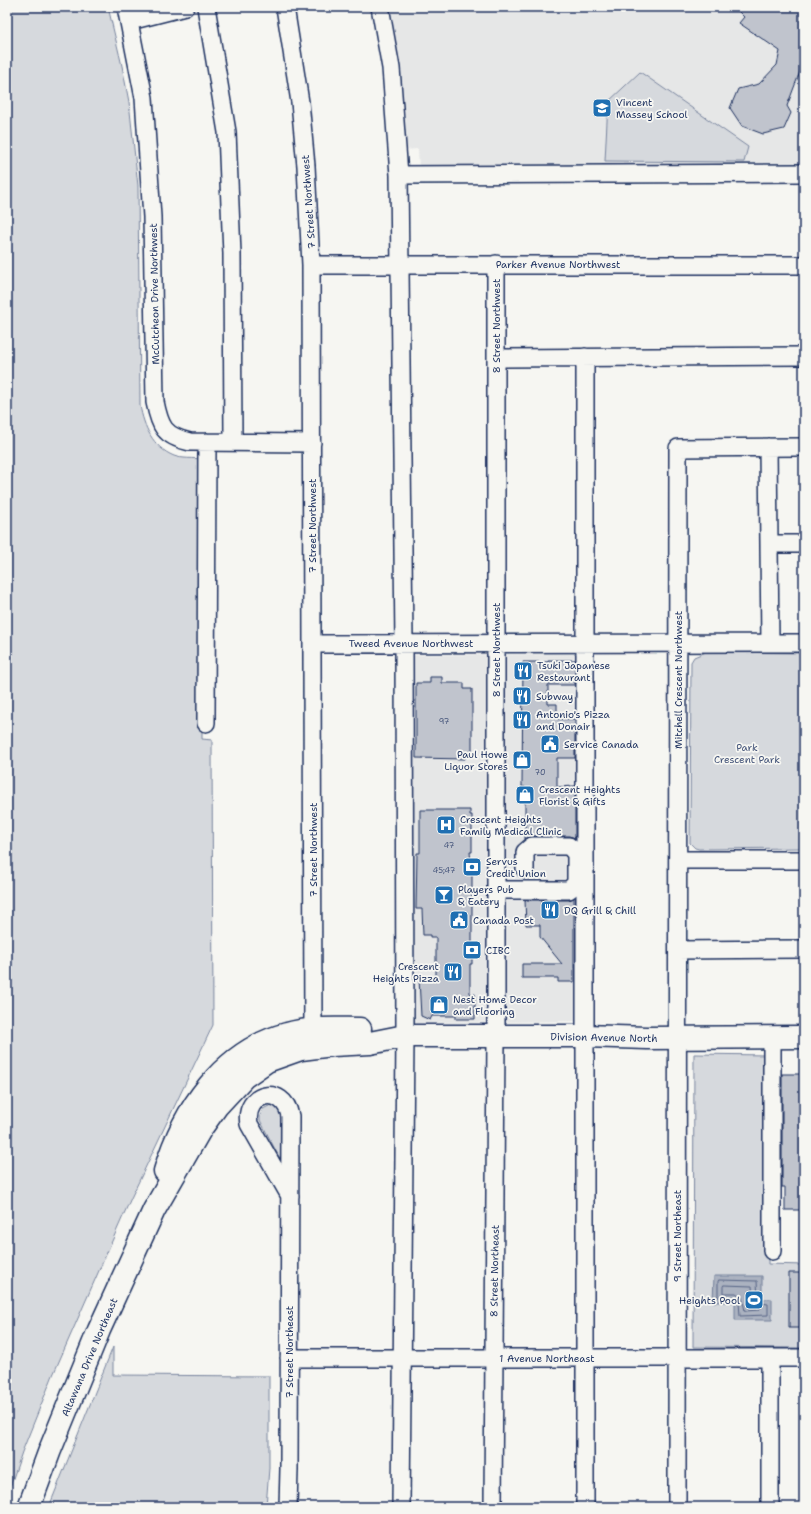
<svg xmlns="http://www.w3.org/2000/svg" width="811" height="1514" font-family="'Shantell Sans',sans-serif">
  <style>
    .built { fill: #e6e7e7 }
    .green { fill: #d6d9dd; stroke: #78849e }
    .water { fill: #abb2c0; stroke: #717e99 }
    .lines { fill: none; stroke-linecap: round; stroke-linejoin: round }
    .shore { stroke: #556385; stroke-width: 1 }
    .building { fill: #c0c4cd; stroke: #1b2f5e }
    .minor-casing { stroke: #1b2f5e; stroke-width: 20 }
    .major-casing { stroke: #1b2f5e; stroke-width: 25 }
    .minor { stroke: #f6f6f2; stroke-width: 17 }
    .major { stroke: #f6f6f2; stroke-width: 22 }
    .labels { text-anchor: middle; stroke-width: 3.5; stroke-linejoin: round; paint-order: stroke }
    .number-label { font-size: 8px; fill: #44547a }
    .poi-label { font-size: 10px; fill: #1b2f5e; stroke: #f6f6f2; text-anchor: start }
    .street-label { font-size: 10px; fill: #1b2f5e; stroke: #f6f6f2 }
    .park-label { font-size: 10px; fill: #405177; stroke: #f6f6f2 }
  </style>
  <rect width="100%" height="100%" fill="#f6f6f2"/>
  <filter id="ink" filterUnits="userSpaceOnUse"><feTurbulence type="fractalNoise" baseFrequency=".025" numOctaves="2"/><feDisplacementMap in="SourceGraphic" scale="8" xChannelSelector="R" yChannelSelector="G"/><feConvolveMatrix kernelMatrix="1 2 1 2 8 2 1 2 1" color-interpolation-filters="sRGB"/></filter>
  <g filter="url(#ink)">
    <path class="built" d="M 384,7 L 804,7 L 804,164 L 419,168 L 418,149 L 404,150 Z
      M 591,654 L 591,1021 L 398,1023 L 399,655 Z"/>
    <path class="green" d="M 7,7 L 108,7 L 122,66 L 129,102 L 138,186 L 140,406 C 144,426 152,447 174,456 C 182,459 193,458 202,459 L 202,739 L 212,740 L 213,1025 L 131,1198 L 53,1375 L 22,1452 L 7,1496 Z
      M 640,72 L 748,147 L 744,162 L 605,161 L 608,102 Z
      M 706,652 L 804,653 L 804,848 L 699,849 L 695,848 L 690,843 L 691,662 L 694,657 Z
      M 694,1054 L 768,1055 L 768,1264 L 804,1265 L 804,1348 L 693,1347 Z
      M 271,1105 L 274,1105 L 283,1113 L 282,1159 L 279,1157 L 260,1120 L 260,1116 L 263,1109 Z
      M 113,1347 L 113,1375 L 269,1376 L 269,1468 L 266,1507 L 49,1507 Z"/>
    <path class="water" d="M 714,1276 L 762,1276 L 762,1299 L 772,1299 L 772,1320 L 735,1320 L 735,1302 L 713,1302 Z"/>
    <g class="lines">
      <path class="shore" d="M 719,1280 L 757,1281 L 758,1300 L 761,1303 L 768,1304 L 768,1315 L 740,1316 L 739,1302 L 737,1299 L 718,1297 L 718,1282 Z
        M 724,1285 L 752,1286 L 753,1301 L 760,1308 L 760,1310 L 745,1311 L 742,1297 L 736,1293 L 723,1293 L 723,1287 Z"/>
    </g>
    <path class="building" d="M 734,7 L 795,7 L 804,11 L 804,61 L 787,106 L 791,113 L 784,129 L 763,134 L 742,126 L 730,108 L 738,89 L 759,84 L 777,65 L 780,51 L 739,23 L 744,17 Z
      M 548,660 L 575,660 L 575,685 L 548,685 L 548,704 L 557,704 L 557,719 L 575,719 L 575,758 L 557,758 L 557,787 L 575,786 L 575,838 L 569,836 L 532,836 L 525,839 L 525,787 L 522,787 L 523,662 L 548,662 Z
      M 430,677 L 442,677 L 442,683 L 464,683 L 464,689 L 472,689 L 472,753 L 465,753 L 465,759 L 416,758 L 416,683 L 430,683 Z
      M 420,810 L 470,810 L 470,815 L 472,815 L 472,852 L 470,852 L 472,874 L 472,964 L 470,964 L 470,994 L 475,994 L 475,1019 L 456,1019 L 456,1016 L 432,1016 L 430,1020 L 421,1016 L 419,979 L 436,979 L 436,937 L 430,937 L 430,935 L 423,935 L 422,909 L 416,909 L 417,853 L 420,853 Z
      M 574,898 L 574,982 L 558,982 L 558,978 L 522,978 L 522,964 L 562,964 L 540,937 L 540,925 L 526,925 L 525,900 L 569,900 Z
      M 782,1074 L 804,1074 L 804,1210 L 785,1210 L 785,1187 L 782,1187 Z
      M 789,1273 L 804,1273 L 804,1328 L 789,1328 Z"/>
    <g class="lines">
      <defs>
        <path id="minor" d="M 126,7 L 144,98 L 152,217 L 155,402 C 160,427 164,436 190,442 L 312,443
          M 206,7 L 227,132 L 232,254 L 233,442
          M 285,7 L 300,102 L 306,166 L 311,265 L 313,1041
          M 380,7 L 391,68 L 399,175 L 404,644 L 405,1036 L 401,1507
          M 130,21 L 185,7
          M 399,175 L 804,173
          M 311,265 L 804,265
          M 585,357 L 585,1507
          M 496,358 L 804,356
          M 768,447 L 770,643
          M 769,544 L 804,544
          M 312,644 L 804,643
          M 206,723 L 207,442
          M 678,860 L 804,860
          M 496,890 L 569,890 L 576,883 L 576,854 L 569,846 L 532,846 L 525,852 L 525,869
          M 678,950 L 804,949
          M 772,1037 L 772,1251
          M 289,1358 L 804,1358
          M 288,1507 L 289,1469 L 290,1116 C 284,1084 243,1092 249,1124 L 290,1196
          M 493,1507 L 496,1036 L 496,264
          M 677,1507 L 678,448 L 804,447
          M 770,1507 L 770,1358"/>
        <path id="major" d="M 165,1171 C 183,1110 223,1051 287,1034 C 311,1027 336,1029 360,1029
          M 29,1507 L 50,1450 L 99,1330 L 154,1210 L 200,1130 L 217,1106 L 244,1077 L 267,1061 L 301,1049 L 332,1045 L 370,1043 L 405,1036 L 585,1036 L 647,1038 L 804,1037"/>
      </defs>
      <use href="#minor" class="minor-casing"/>
      <use href="#major" class="major-casing"/>
      <use href="#minor" class="minor"/>
      <use href="#major" class="major"/>
    </g>
  </g>
  <defs>
    <symbol id="school-square" viewBox="-11 -11 22 22"><rect x="-9" y="-9" width="18" height="18" rx="4" fill="#1f6fb2" stroke="#f6f6f2"/><path d="M0-5L7-2L0 1L-7-2ZM-4 1L0 2.5L4 1V4Q0 6-4 4Z" fill="#fff"/></symbol>
    <symbol id="restaurant-square" viewBox="-11 -11 22 22"><rect x="-9" y="-9" width="18" height="18" rx="4" fill="#1f6fb2" stroke="#f6f6f2"/><path d="M-5-6h1v4h1v-4h1v4h1v-4h1v5L-1.5 .5V6h-2V.5L-5-1ZM5-6V6H3V1.5H1.5Q1.5-4 5-6Z" fill="#fff"/></symbol>
    <symbol id="civic-square" viewBox="-11 -11 22 22"><rect x="-9" y="-9" width="18" height="18" rx="4" fill="#1f6fb2" stroke="#f6f6f2"/><path d="M-.6-6.5H3V-4.5H.6V-3L4-1V1h2V6H-6V1h2V-1L-.6-3ZM-1.2 2.5V6h2.4V2.5Z" fill="#fff"/></symbol>
    <symbol id="shop-square" viewBox="-11 -11 22 22"><rect x="-9" y="-9" width="18" height="18" rx="4" fill="#1f6fb2" stroke="#f6f6f2"/><path d="M-5-2.5h2.3a2.7 3.5 0 0 1 5.4 0H5L5.5 6h-11ZM-1.5-2.5h3a1.5 2.3 0 0 0-3 0Z" fill="#fff"/></symbol>
    <symbol id="hospital-square" viewBox="-11 -11 22 22"><rect x="-9" y="-9" width="18" height="18" rx="4" fill="#1f6fb2" stroke="#f6f6f2"/><path d="M-5-5h3v3.5h4V-5h3V5h-3V1.5h-4V5h-3Z" fill="#fff"/></symbol>
    <symbol id="bank-square" viewBox="-11 -11 22 22"><rect x="-9" y="-9" width="18" height="18" rx="4" fill="#1f6fb2" stroke="#f6f6f2"/><path d="M-6-4H6V4H-6ZM0-2.3a2.3 2.3 0 1 0 0 4.6a2.3 2.3 0 1 0 0-4.6Z" fill="#fff"/></symbol>
    <symbol id="bar-square" viewBox="-11 -11 22 22"><rect x="-9" y="-9" width="18" height="18" rx="4" fill="#1f6fb2" stroke="#f6f6f2"/><path d="M-6-5H6L.8 .8V4.5H3.5V6h-7V4.5H-.8V.8Z" fill="#fff"/></symbol>
    <symbol id="stadium-square" viewBox="-11 -11 22 22"><rect x="-9" y="-9" width="18" height="18" rx="4" fill="#1f6fb2" stroke="#f6f6f2"/><path d="M0-5a6.5 5 0 1 0 0 10a6.5 5 0 1 0 0-10ZM-3.5-1.8h7v3.6h-7Z" fill="#fff"/></symbol>
  </defs>
  <g fill-rule="evenodd">
    <use href="#school-square" x="591" y="97" width="22" height="22"/>
    <use href="#restaurant-square" x="512" y="660" width="22" height="22"/>
    <use href="#restaurant-square" x="511" y="685" width="22" height="22"/>
    <use href="#restaurant-square" x="511" y="709" width="22" height="22"/>
    <use href="#civic-square" x="539" y="733" width="22" height="22"/>
    <use href="#shop-square" x="511" y="749" width="22" height="22"/>
    <use href="#shop-square" x="514" y="784" width="22" height="22"/>
    <use href="#hospital-square" x="435" y="814" width="22" height="22"/>
    <use href="#bank-square" x="461" y="856" width="22" height="22"/>
    <use href="#bar-square" x="433" y="884" width="22" height="22"/>
    <use href="#restaurant-square" x="539" y="899" width="22" height="22"/>
    <use href="#civic-square" x="448" y="909" width="22" height="22"/>
    <use href="#bank-square" x="461" y="939" width="22" height="22"/>
    <use href="#restaurant-square" x="442" y="961" width="22" height="22"/>
    <use href="#shop-square" x="428" y="994" width="22" height="22"/>
    <use href="#stadium-square" x="743" y="1289" width="22" height="22"/>
  </g>
  <g class="labels">
    <g class="number-label">
      <text x="444" y="724">97</text>
      <text x="540" y="775">70</text>
      <text x="449" y="848">47</text>
      <text x="444" y="873">45;47</text>
    </g>
    <g class="poi-label">
      <text x="616" y="106">Vincent<tspan x="616" dy="12">Massey School</tspan></text>
      <text x="537" y="669">Tsuki Japanese<tspan x="537" dy="12">Restaurant</tspan></text>
      <text x="536" y="700">Subway</text>
      <text x="536" y="718">Antonio's Pizza<tspan x="536" dy="12">and Donair</tspan></text>
      <text x="564" y="748">Service Canada</text>
      <text x="508" y="758" text-anchor="end">Paul Howe<tspan x="508" dy="12">Liquor Stores</tspan></text>
      <text x="539" y="793">Crescent Heights<tspan x="539" dy="12">Florist &amp; Gifts</tspan></text>
      <text x="460" y="823">Crescent Heights<tspan x="460" dy="12">Family Medical Clinic</tspan></text>
      <text x="486" y="865">Servus<tspan x="486" dy="12">Credit Union</tspan></text>
      <text x="458" y="893">Players Pub<tspan x="458" dy="12">&amp; Eatery</tspan></text>
      <text x="564" y="914">DQ Grill &amp; Chill</text>
      <text x="473" y="924">Canada Post</text>
      <text x="486" y="954">CIBC</text>
      <text x="439" y="970" text-anchor="end">Crescent<tspan x="439" dy="12">Heights Pizza</tspan></text>
      <text x="453" y="1003">Nest Home Decor<tspan x="453" dy="12">and Flooring</tspan></text>
      <text x="740" y="1304" text-anchor="end">Heights Pool</text>
    </g>
    <g class="street-label">
      <text transform="translate(308 202) rotate(-94)" y="4">7 Street Northwest</text>
      <text x="558" y="268">Parker Avenue Northwest</text>
      <text transform="translate(154 294) rotate(-91)" y="4">McCutcheon Drive Northwest</text>
      <text transform="translate(496 326) rotate(-90)" y="4">8 Street Northwest</text>
      <text transform="translate(312 526) rotate(-90)" y="4">7 Street Northwest</text>
      <text x="411" y="647">Tweed Avenue Northwest</text>
      <text transform="translate(496 650) rotate(-90)" y="4">8 Street Northwest</text>
      <text transform="translate(678 680) rotate(-90)" y="4">Mitchell Crescent Northwest</text>
      <text transform="translate(313 850) rotate(-90)" y="4">7 Street Northwest</text>
      <text transform="translate(604 1037) rotate(1)" y="4">Division Avenue North</text>
      <text transform="translate(677 1236) rotate(-90)" y="4">9 Street Northeast</text>
      <text transform="translate(494 1271) rotate(-89)" y="4">8 Street Northeast</text>
      <text transform="translate(289 1352) rotate(-90)" y="4">7 Street Northeast</text>
      <text transform="translate(89 1357) rotate(-67)" y="4">Altawana Drive Northeast</text>
      <text x="547" y="1362">1 Avenue Northeast</text>
    </g>
    <g class="park-label">
      <text x="747" y="751">Park<tspan x="747" dy="12">Crescent Park</tspan></text>
    </g>
  </g>
  <rect width="811" height="1514" fill="none" stroke="#f6f6f2" stroke-width="24"/>
  <rect x="12" y="12" width="787" height="1490" fill="none" stroke="#1b2f5e" stroke-width="1.5" filter="url(#ink)"/>
</svg>
